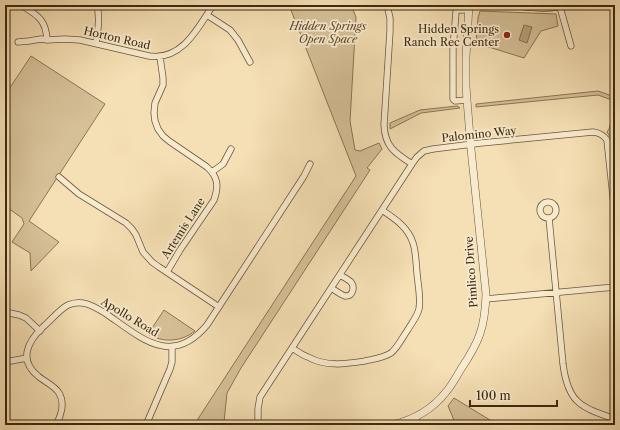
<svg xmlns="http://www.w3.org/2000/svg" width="620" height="430" font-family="'Libre Caslon Text',serif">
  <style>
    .green { fill: #d6c098; stroke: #8a7554 }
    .water { fill: #b6a17c; stroke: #867150 }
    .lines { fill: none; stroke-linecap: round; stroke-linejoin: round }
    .minor-casing { stroke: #6b5738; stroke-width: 7 }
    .tertiary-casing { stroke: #6b5738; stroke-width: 8 }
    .minor { stroke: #f8eace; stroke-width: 5.5 }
    .tertiary { stroke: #f8eace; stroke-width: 7 }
    .poi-dot { fill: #8f2418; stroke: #f8eace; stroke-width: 1.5 }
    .labels { text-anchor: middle; stroke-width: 3.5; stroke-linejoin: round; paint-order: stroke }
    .park-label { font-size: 11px; font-style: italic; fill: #5c482a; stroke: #f8eace }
    .poi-label { font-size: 11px; fill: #3d2a0f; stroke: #f8eace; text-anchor: end }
    .street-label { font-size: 11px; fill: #3d2a0f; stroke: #f8eace }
  </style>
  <rect width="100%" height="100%" fill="#f5dfb4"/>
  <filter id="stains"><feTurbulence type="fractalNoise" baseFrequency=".005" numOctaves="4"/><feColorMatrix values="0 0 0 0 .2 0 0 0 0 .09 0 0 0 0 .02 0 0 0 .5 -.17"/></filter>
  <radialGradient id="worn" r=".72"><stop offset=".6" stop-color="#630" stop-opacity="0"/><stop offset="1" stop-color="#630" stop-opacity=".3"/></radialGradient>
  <path class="green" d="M 289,5 L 351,5 L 356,17 L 350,121 L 355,150 L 360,151 L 379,143 L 382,149 L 367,168 L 370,170 L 241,368 L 227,393 L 224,422 L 251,421 L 249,425 L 194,425 L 356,176 Z
    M 480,11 L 556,14 L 558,26 L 541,31 L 524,58 L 476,43 L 478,18 Z
    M 31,56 L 105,104 L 29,221 L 59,242 L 31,271 L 30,253 L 12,242 L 24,224 L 22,218 L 5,206 L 5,95 Z
    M 598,91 L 615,97 L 615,144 L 613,144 L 611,138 L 607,132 C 614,124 609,110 612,100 L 598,95 L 476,107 L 476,104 Z
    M 457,106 L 459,107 L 460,108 L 421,113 L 390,129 L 390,123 L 420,110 Z
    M 164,310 L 195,331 C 181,342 163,343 148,334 Z
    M 454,398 L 498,425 L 456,425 L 448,406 Z"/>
  <path class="water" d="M 524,25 L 532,27 L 527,43 L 519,40 Z"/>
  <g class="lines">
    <defs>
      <path id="minor" d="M 21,5 C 37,15 46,19 47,40
        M 387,5 L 390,18 L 390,31 L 384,125 C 385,147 395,153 412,164
        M 509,5 C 528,7 548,11 566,5
        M 560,7 L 571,46
        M 207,15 L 230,30 L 238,40 L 250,62
        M 18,42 L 29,41 L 41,39 L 47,40 L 65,39 L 80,40 L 149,56 C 182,61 198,28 213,5
        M 96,43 C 98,30 100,18 97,5
        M 160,57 L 163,78 L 163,85 L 155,103 L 154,113 L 155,121 L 158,129 L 163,136 L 169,141 L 207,167 C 218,177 219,186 214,200 L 180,250 L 167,272
        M 467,100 L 455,101 L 453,99 L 453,49 L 456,12 L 458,10 L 468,10
        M 212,172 L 223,164 L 231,149
        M 59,177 L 79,194 L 126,223 L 132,229 L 136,235 L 143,252 L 152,262 L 159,267 L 219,307
        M540 210a8 8 0 1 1 16 0a8 8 0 1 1-16 0Z
        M 549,218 L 563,364 C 568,403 580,407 615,419
        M 331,288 C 335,290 341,295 345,296 C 353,297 355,287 351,282 C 348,279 343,277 340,275
        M 486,299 L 615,287
        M 5,312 L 19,315 L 26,318 L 40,331
        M 292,348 C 297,351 302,355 308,357 C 326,367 345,364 365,361 C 374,359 383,358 391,353 C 398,347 402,338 407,331 C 411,324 417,317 419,309 C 421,298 418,285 417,273 C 416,263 416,252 413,243 C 408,227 395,219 382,210
        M 5,362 L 27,358
        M 415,417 L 419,425
        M 56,425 C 61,416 65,403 59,393 C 55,386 45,382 38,376 C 18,360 28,341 43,327 C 50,321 60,309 68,305 C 82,299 93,306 105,313 C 140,337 171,368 207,325 L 304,176 L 310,164
        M 146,425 L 170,369 L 172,362 L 172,347
        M 258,425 L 258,409 L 260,397 L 412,164 L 417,157 L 424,151 L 433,149 L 481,143 L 593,132 C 600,133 603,135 607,140 L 615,216"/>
      <path id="tertiary" d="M 392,425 C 413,420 432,410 446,392 C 452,385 456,377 461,369 C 479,342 485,328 486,294 L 471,149 L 467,100 L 466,86 L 466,57 L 469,5"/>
    </defs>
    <use href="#minor" class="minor-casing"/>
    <use href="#tertiary" class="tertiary-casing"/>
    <use href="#minor" class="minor"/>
    <use href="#tertiary" class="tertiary"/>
  </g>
  <circle class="poi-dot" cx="507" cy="35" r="4"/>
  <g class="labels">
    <g class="park-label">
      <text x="328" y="30">Hidden Springs<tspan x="328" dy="13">Open Space</tspan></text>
    </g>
    <g class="poi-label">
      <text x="499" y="33">Hidden Springs<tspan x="499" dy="13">Ranch Rec Center</tspan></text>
    </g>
    <g class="street-label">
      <text transform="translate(117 38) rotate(13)" y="4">Horton Road</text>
      <text transform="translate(479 134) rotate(-6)" y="4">Palomino Way</text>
      <text transform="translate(183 228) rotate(-57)" y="4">Artemis Lane</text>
      <text transform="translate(471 272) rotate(-94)" y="4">Pimlico Drive</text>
      <text transform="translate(130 317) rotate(31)" y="4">Apollo Road</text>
    </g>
  </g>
  <rect width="620" height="430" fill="none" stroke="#f5dfb4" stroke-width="20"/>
  <rect x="6" y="6" width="608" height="418" fill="none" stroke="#3d2a0f" stroke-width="2"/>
  <rect x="10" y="10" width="600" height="410" fill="none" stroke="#3d2a0f"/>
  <path d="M470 400v6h87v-6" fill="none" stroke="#3d2a0f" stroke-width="2"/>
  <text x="476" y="400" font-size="12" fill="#3d2a0f" stroke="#f8eace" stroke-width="3" paint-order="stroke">100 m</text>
  <rect width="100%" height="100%" filter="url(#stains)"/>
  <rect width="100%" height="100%" fill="url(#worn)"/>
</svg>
